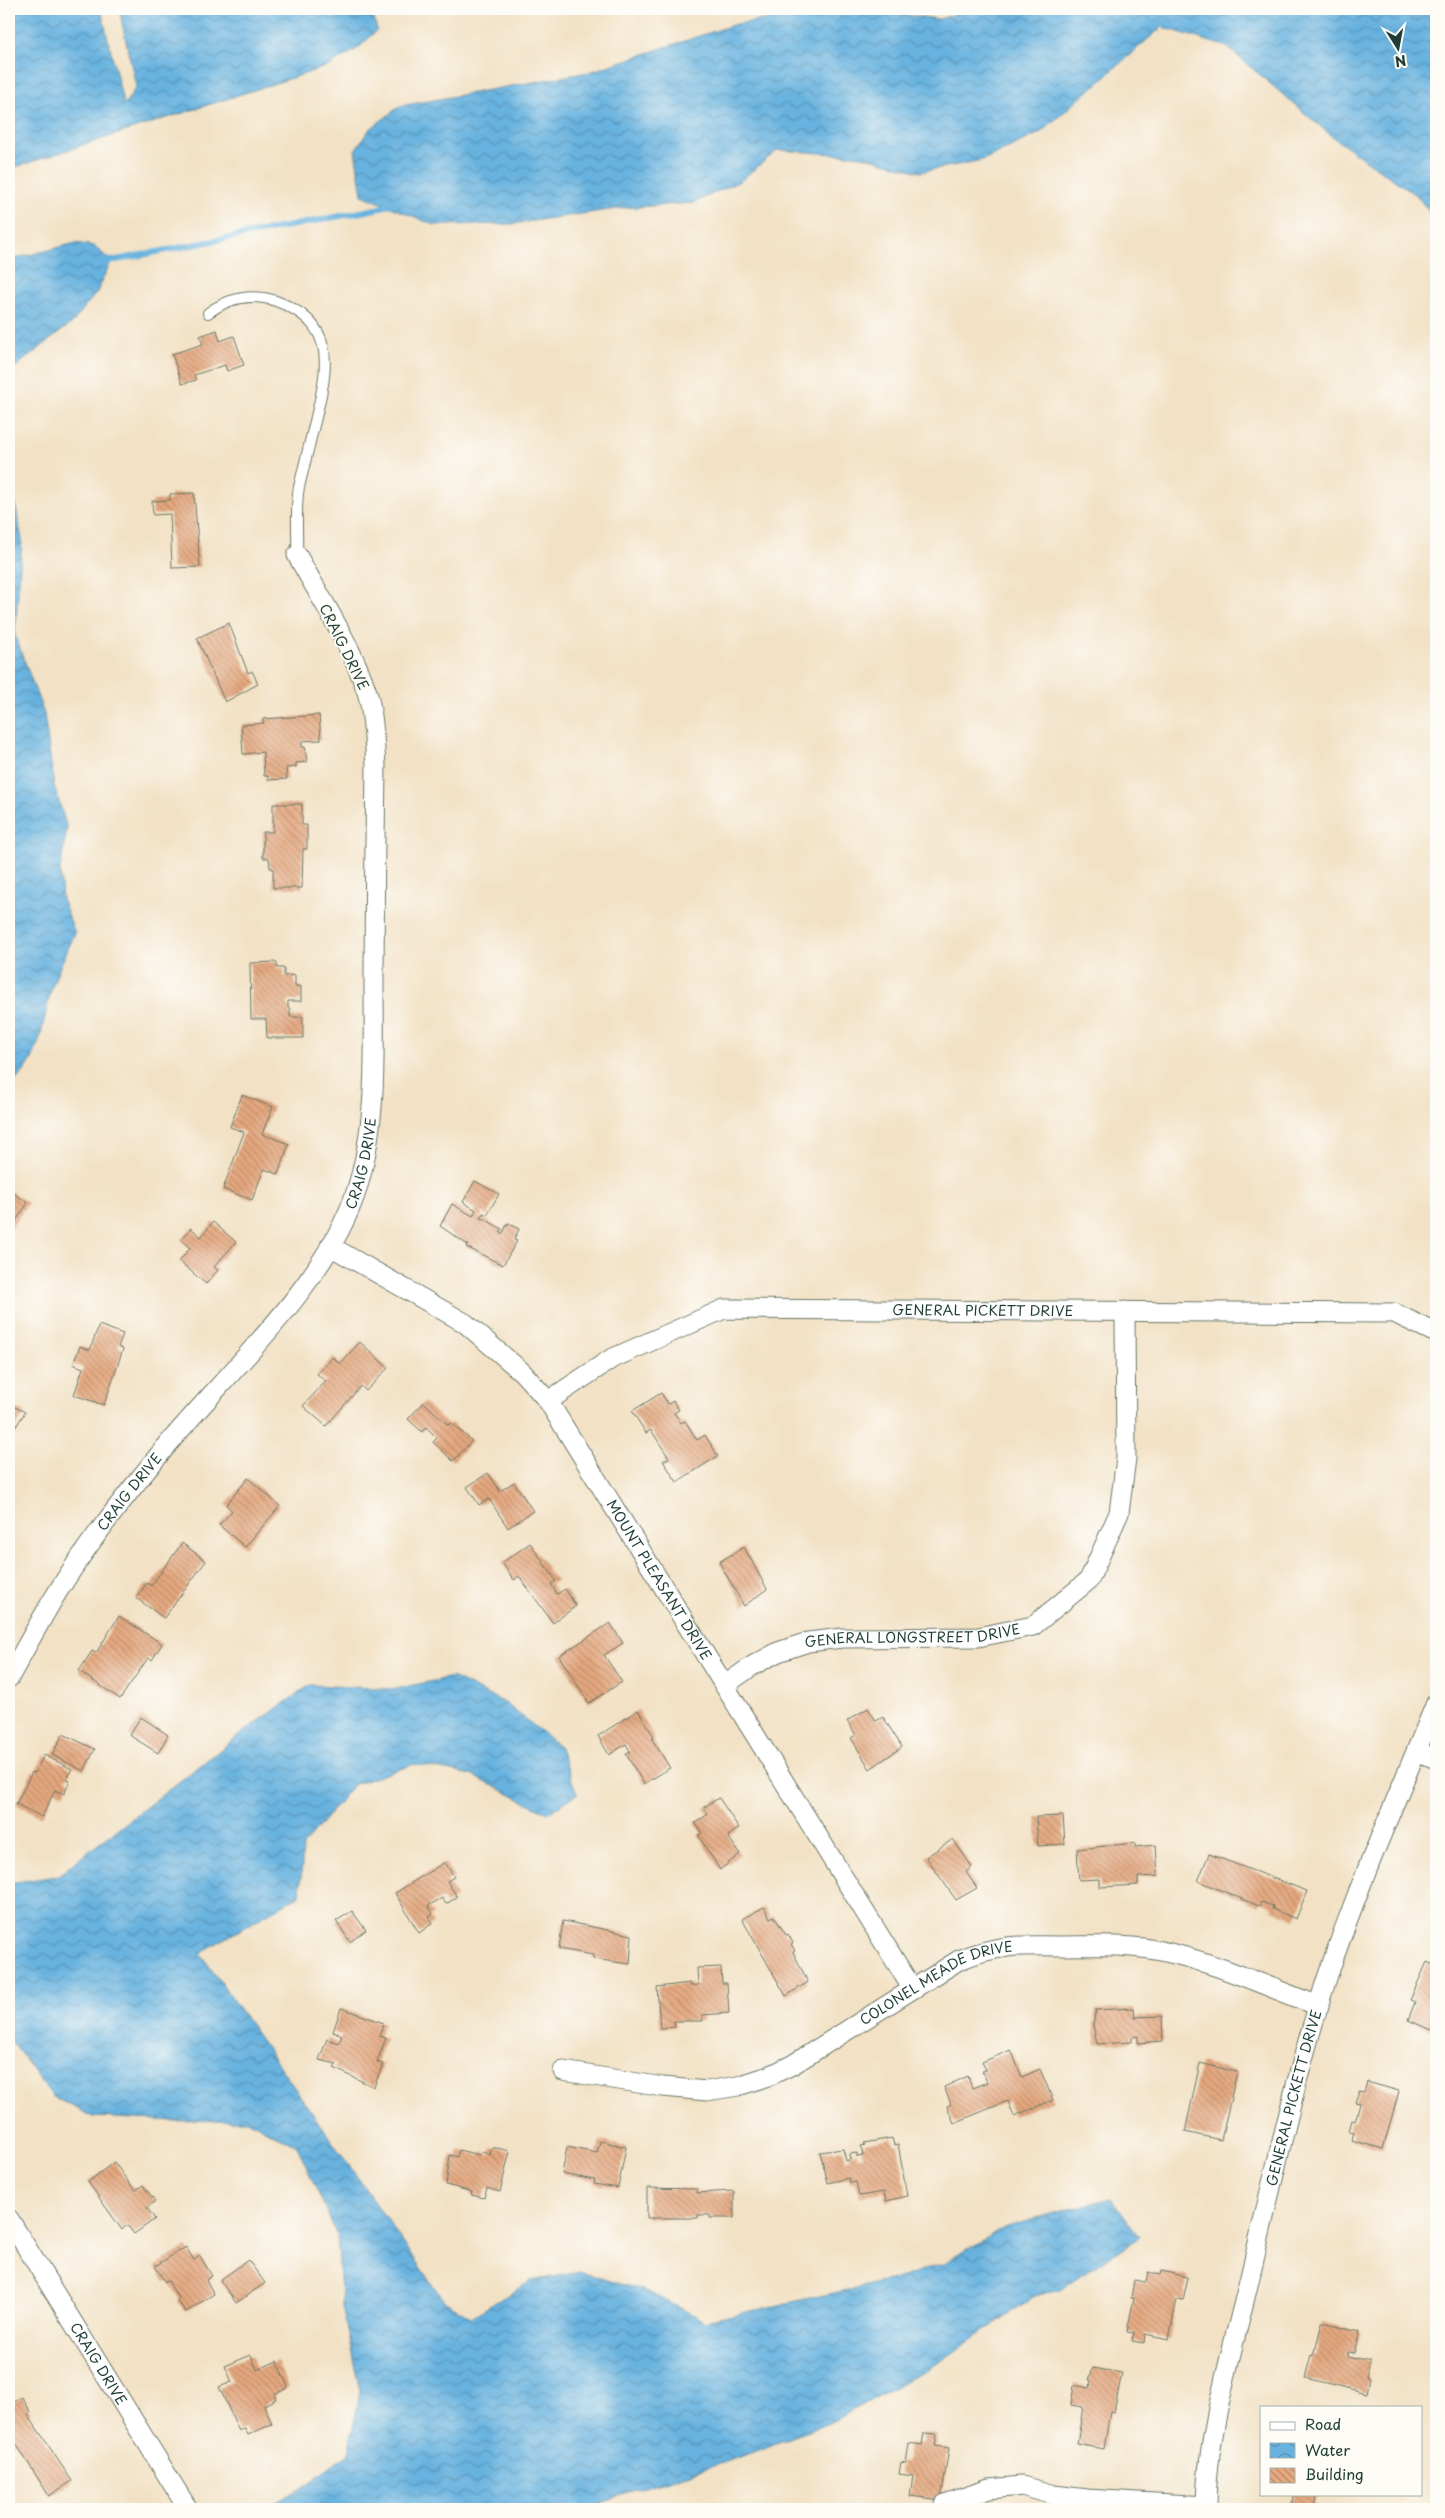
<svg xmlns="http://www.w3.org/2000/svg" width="1445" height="2518" font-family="'Playpen Sans',sans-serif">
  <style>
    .water { fill: url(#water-waves); stroke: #43788a }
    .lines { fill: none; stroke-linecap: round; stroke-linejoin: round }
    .stream { stroke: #67b2df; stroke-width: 6 }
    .building { fill: url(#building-back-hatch) }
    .lane-casing { stroke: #697666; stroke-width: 12 }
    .street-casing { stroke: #697666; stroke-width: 21 }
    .lane { stroke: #fff; stroke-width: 10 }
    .street { stroke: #fff; stroke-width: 19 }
    .labels { text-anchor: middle; stroke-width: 4; stroke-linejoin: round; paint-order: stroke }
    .street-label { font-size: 14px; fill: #1f3d34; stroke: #fdfcf7 }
  </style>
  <defs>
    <pattern id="water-waves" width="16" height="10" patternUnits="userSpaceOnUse" patternTransform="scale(1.25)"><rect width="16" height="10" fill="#67b2df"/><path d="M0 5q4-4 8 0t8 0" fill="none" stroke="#5492b6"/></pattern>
    <pattern id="building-back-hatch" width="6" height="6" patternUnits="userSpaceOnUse" patternTransform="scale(1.25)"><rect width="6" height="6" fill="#e5a87f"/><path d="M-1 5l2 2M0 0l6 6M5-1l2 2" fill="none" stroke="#b98a69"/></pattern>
  </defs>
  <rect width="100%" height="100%" fill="#fdfcf7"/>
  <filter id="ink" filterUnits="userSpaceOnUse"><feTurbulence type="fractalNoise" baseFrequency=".02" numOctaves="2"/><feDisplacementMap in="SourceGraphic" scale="10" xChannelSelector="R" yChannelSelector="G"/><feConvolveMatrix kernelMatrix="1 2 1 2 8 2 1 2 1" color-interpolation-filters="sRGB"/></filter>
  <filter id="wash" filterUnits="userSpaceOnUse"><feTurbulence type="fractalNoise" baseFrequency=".0096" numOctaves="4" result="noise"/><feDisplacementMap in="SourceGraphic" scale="20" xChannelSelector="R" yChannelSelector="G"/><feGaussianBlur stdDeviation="1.12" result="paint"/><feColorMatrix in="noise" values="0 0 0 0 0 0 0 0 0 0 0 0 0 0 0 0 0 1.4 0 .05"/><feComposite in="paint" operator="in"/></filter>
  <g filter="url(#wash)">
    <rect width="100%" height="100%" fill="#f2e1c4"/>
    <path class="water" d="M 9,9 L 101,9 L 124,106 L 136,87 L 119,9 L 372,9 L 377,30 L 360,47 L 329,66 L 9,169 Z
      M 835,9 L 858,9 L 939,19 L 972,9 L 1436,9 L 1436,221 L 1417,196 L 1334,138 L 1227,47 L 1162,27 L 1040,133 L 983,160 L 920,172 L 862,156 L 778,150 L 740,181 L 693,203 L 623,208 L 512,224 L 434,225 L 362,195 L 355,150 L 369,130 L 400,106 L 589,72 L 736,24 Z
      M 76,243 L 94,246 L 111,261 L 97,292 L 73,322 L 9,372 L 9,260 Z
      M 9,469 L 22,540 L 15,635 L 44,714 L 54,785 L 67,828 L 60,871 L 62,899 L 75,933 C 68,951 58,968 52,987 C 41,1023 43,1061 9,1086 Z
      M 452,1677 L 505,1703 L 559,1746 L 577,1794 L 548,1813 L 471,1775 L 415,1764 L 353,1785 L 303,1846 L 300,1895 L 200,1953 L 444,2301 L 471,2317 L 531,2281 L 580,2272 L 648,2292 L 705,2321 L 902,2278 L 944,2263 L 1009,2225 L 1111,2198 L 1139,2237 L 1061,2289 L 1035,2296 L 941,2361 L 834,2421 L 732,2460 L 619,2495 L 593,2509 L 263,2509 L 299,2490 L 348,2454 L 360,2392 L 342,2306 L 337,2235 L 297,2146 L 247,2120 L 174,2121 L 94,2117 L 53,2097 L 9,2038 L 9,1883 L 57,1876 L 242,1733 L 310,1685 L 395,1689 Z"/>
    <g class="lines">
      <path class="stream" d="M 104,265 L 111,261 L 376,209 L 395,203"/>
    </g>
    <g id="blocks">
      <path class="building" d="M 217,330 L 220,341 L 234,336 L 244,365 L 227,371 L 225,365 L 194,375 L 196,380 L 182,384 L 172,354 L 203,344 L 200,336 Z
        M 194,493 L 200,567 L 172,568 L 170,514 L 153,515 L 152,501 L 170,500 L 170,494 Z
        M 229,623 L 248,673 L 252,671 L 258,684 L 225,702 L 197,638 Z
        M 319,715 L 321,740 L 302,741 L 302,747 L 305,747 L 307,762 L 296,763 L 296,767 L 286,768 L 287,779 L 268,780 L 268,776 L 264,776 L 263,752 L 243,754 L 241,725 L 264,723 L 263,719 Z
        M 273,804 L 302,804 L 302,825 L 307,825 L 307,849 L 303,849 L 302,888 L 273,888 L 273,868 L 270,868 L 269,858 L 263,858 L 263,832 L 273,832 Z
        M 277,962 L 277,968 L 284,968 L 284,976 L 295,975 L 295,986 L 301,986 L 301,1001 L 288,1001 L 288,1008 L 290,1008 L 290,1017 L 303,1017 L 303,1038 L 267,1038 L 266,1019 L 251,1019 L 250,963 Z
        M 242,1095 L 273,1107 L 262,1134 L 289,1144 L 278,1174 L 264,1169 L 252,1200 L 223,1189 L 244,1132 L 230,1127 Z
        M 475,1181 L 499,1194 L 487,1215 L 483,1213 L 480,1219 L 483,1218 L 502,1229 L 500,1232 L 502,1234 L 508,1223 L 519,1229 L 514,1240 L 517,1241 L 503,1265 L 466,1247 L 468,1245 L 440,1226 L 452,1204 L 473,1216 L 476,1210 L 463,1202 Z
        M 9,1190 L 28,1203 L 11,1228 L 9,1227 Z
        M 213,1222 L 236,1242 L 214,1267 L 218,1270 L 206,1284 L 179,1261 L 190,1248 L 181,1240 L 191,1228 L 201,1237 Z
        M 99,1325 L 123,1334 L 118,1347 L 123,1349 L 104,1405 L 74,1395 L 83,1368 L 73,1364 L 80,1346 L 90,1350 Z
        M 360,1342 L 388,1368 L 366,1391 L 361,1386 L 326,1426 L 303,1406 L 326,1381 L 317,1374 L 333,1357 L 340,1364 Z
        M 661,1393 L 668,1404 L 673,1401 L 679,1410 L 674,1413 L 681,1423 L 685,1421 L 697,1440 L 705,1435 L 718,1456 L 677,1482 L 663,1461 L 669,1458 L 651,1430 L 646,1433 L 632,1411 Z
        M 424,1402 L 448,1425 L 451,1423 L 472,1441 L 453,1461 L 433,1442 L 437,1438 L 426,1427 L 422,1432 L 408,1419 Z
        M 9,1404 L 25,1412 L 9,1438 Z
        M 488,1473 L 500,1491 L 514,1482 L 533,1511 L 508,1528 L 489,1499 L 479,1505 L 467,1487 Z
        M 248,1478 L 280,1506 L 245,1547 L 219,1525 L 232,1511 L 226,1505 Z
        M 182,1543 L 206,1561 L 164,1618 L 136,1598 L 147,1583 L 151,1586 Z
        M 530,1543 L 556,1581 L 551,1584 L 557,1594 L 565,1589 L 576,1606 L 553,1623 L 519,1576 L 514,1580 L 502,1563 Z
        M 744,1547 L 767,1589 L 744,1606 L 719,1562 Z
        M 119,1616 L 162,1644 L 152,1660 L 148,1658 L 120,1699 L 79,1671 L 92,1651 L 96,1653 Z
        M 610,1623 L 623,1643 L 604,1655 L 622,1682 L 589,1703 L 559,1656 Z
        M 868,1708 L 876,1721 L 883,1717 L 902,1747 L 870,1769 L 851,1738 L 856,1735 L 847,1721 Z
        M 638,1710 L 654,1737 L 652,1739 L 670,1768 L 644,1784 L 626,1754 L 630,1751 L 626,1744 L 609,1755 L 598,1736 Z
        M 141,1717 L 168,1735 L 158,1753 L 129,1735 Z
        M 63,1734 L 95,1749 L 84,1771 L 52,1755 Z
        M 44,1755 L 72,1769 L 66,1779 L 70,1781 L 64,1794 L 55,1790 L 42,1817 L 16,1804 L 32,1772 L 35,1773 Z
        M 719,1798 L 739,1828 L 728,1836 L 740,1854 L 720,1870 L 698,1835 L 702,1833 L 695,1823 L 708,1814 L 704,1807 Z
        M 1063,1816 L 1065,1844 L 1038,1846 L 1036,1817 Z
        M 953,1839 L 972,1867 L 966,1872 L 977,1888 L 956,1900 L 926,1857 Z
        M 1135,1843 L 1135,1847 L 1156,1845 L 1158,1876 L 1138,1877 L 1138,1885 L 1100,1887 L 1100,1879 L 1079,1880 L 1077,1849 Z
        M 1209,1854 L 1307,1891 L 1296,1919 L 1272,1909 L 1273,1906 L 1261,1902 L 1259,1906 L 1198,1881 Z
        M 445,1862 L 454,1877 L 447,1881 L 457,1897 L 446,1904 L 442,1898 L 428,1906 L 433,1914 L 429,1917 L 433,1923 L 419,1933 L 395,1893 Z
        M 764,1907 L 770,1918 L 774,1916 L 786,1935 L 788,1934 L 793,1943 L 791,1944 L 795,1951 L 793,1952 L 808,1982 L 786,1996 L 742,1919 Z
        M 352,1911 L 366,1930 L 350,1942 L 336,1921 Z
        M 563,1921 L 632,1935 L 630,1964 L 593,1959 L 593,1955 L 559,1949 Z
        M 1427,1962 L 1436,1966 L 1436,2019 L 1431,2030 L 1408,2020 L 1415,2002 L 1410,2000 Z
        M 721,1967 L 722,1983 L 727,1983 L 729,2013 L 702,2015 L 703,2021 L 674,2021 L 675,2027 L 660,2028 L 657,1987 L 690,1983 L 690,1986 L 698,1985 L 697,1968 Z
        M 341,2008 L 384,2023 L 379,2036 L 386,2038 L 377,2062 L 383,2064 L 374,2087 L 334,2068 L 337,2064 L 319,2060 L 327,2039 L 339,2043 L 342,2035 L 333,2032 Z
        M 1134,2008 L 1135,2017 L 1162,2016 L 1163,2041 L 1138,2043 L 1138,2036 L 1132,2037 L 1132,2042 L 1097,2044 L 1093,2025 L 1096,2010 Z
        M 1011,2050 L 1022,2077 L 1040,2069 L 1053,2100 L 1014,2116 L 1008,2101 L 954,2123 L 947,2106 L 951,2104 L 944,2087 L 968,2076 L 972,2088 L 987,2082 L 982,2071 L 986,2070 L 982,2062 Z
        M 1200,2063 L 1237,2072 L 1221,2140 L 1185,2132 Z
        M 1367,2082 L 1399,2091 L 1383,2149 L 1351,2140 L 1354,2132 L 1349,2131 L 1352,2120 L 1355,2121 L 1360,2103 L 1355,2102 L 1359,2091 L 1364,2092 Z
        M 892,2138 L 894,2145 L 898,2144 L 907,2196 L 886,2201 L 884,2192 L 859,2196 L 856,2182 L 850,2183 L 849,2178 L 828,2183 L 820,2152 L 843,2149 L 846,2161 L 851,2159 L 850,2154 L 857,2153 L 857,2157 L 863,2156 L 861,2146 L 865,2145 L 864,2143 Z
        M 600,2141 L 626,2147 L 618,2188 L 594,2184 L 595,2180 L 562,2174 L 567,2147 L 597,2153 Z
        M 492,2147 L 510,2151 L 500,2192 L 487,2188 L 484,2198 L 471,2195 L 472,2192 L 446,2185 L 450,2155 L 457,2157 L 459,2150 L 479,2155 L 483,2151 L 490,2155 Z
        M 114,2162 L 132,2187 L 136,2190 L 143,2185 L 155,2201 L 147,2208 L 155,2219 L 134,2234 L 127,2225 L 122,2230 L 88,2182 Z
        M 647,2188 L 697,2189 L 697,2193 L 734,2191 L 734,2218 L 710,2218 L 710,2215 L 698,2215 L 698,2218 L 647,2218 Z
        M 186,2247 L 194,2260 L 200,2256 L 212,2276 L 206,2280 L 214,2294 L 186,2312 L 177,2301 L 179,2299 L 168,2281 L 165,2282 L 155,2266 Z
        M 248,2260 L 265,2283 L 236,2303 L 220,2280 Z
        M 1161,2271 L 1188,2277 L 1183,2300 L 1177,2299 L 1169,2339 L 1145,2334 L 1144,2343 L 1132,2341 L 1134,2333 L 1127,2332 L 1134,2298 L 1131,2298 L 1134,2280 L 1146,2282 L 1148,2272 L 1160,2275 Z
        M 1322,2322 L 1360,2331 L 1354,2353 L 1348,2352 L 1347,2356 L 1370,2361 L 1366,2377 L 1370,2378 L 1367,2393 L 1305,2378 L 1311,2355 L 1314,2356 Z
        M 251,2355 L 257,2370 L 277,2361 L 288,2388 L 274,2394 L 276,2399 L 264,2405 L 272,2424 L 248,2435 L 245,2428 L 239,2431 L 219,2387 L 232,2382 L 225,2366 Z
        M 1093,2368 L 1122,2373 L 1114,2412 L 1110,2411 L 1104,2449 L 1077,2444 L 1083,2407 L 1071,2405 L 1074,2385 L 1090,2388 L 1091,2380 L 1089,2380 Z
        M 22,2397 L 31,2412 L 28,2415 L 72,2481 L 49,2496 L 15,2442 L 9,2446 L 9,2405 Z
        M 924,2433 L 937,2434 L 935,2446 L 949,2448 L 941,2500 L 910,2496 L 913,2476 L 899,2474 L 901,2462 L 906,2463 L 909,2443 L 922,2445 Z
        M 1293,2494 L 1316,2494 L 1314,2509 L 1291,2509 Z"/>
    </g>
  </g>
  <g filter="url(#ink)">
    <use href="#blocks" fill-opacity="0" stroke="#697666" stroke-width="1"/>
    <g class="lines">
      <defs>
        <path id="lane" d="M 208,313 C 228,298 252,293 276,301 C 335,322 329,363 317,413 C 311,438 305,462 299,487 C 295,508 298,533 297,555"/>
        <g id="street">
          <path id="s1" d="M 330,1246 L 465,1323 L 522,1372 L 548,1401 L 912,1988"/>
          <path id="s2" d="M 548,1401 L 611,1359 L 724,1309 L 1394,1313 L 1436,1333"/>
          <path id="s3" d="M 9,1678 C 23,1652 37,1627 52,1601 C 85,1546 127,1493 169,1443 C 230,1370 326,1283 356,1192 C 378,1124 374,1052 374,982 C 374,909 375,837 376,764 C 374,741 374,715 367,692 C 351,644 321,599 297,555"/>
          <path id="s4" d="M 725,1685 L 752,1666 L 778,1652 L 808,1642 L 842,1638 L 978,1637 L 1033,1626 L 1089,1580 L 1119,1513 L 1126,1458 L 1125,1311"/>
          <path d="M 1417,1751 L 1436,1759"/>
          <path id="s5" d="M 563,2071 L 663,2087 L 707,2091 L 738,2086 L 769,2076 L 792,2065 L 959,1960 C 998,1944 1022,1945 1063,1946 C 1095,1946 1129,1944 1161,1951 C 1215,1962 1267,1987 1319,2006"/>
          <path id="s6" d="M 9,2219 L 188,2509"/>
          <path d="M 945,2504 L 989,2489 L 1022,2486 L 1054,2495 L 1087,2499 L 1206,2506"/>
          <path id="s7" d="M 1206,2509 C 1206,2436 1232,2353 1249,2281 C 1273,2180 1295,2077 1327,1978 C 1358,1885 1399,1794 1436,1703"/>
        </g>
      </defs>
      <use href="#lane" class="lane-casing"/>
      <use href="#street" class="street-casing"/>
      <use href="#lane" class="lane"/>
      <use href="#street" class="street"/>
    </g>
  </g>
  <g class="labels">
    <g class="street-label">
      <text transform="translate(344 647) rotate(64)" y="5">CRAIG DRIVE</text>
      <text dy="5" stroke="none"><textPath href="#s3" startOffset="629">CRAIG DRIVE</textPath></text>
      <text dy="5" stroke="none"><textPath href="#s2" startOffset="458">GENERAL PICKETT DRIVE</textPath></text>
      <text dy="5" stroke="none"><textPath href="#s3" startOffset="222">CRAIG DRIVE</textPath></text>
      <text dy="5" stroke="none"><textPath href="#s1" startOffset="480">MOUNT PLEASANT DRIVE</textPath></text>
      <text dy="5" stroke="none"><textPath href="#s4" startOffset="199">GENERAL LONGSTREET DRIVE</textPath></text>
      <text dy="5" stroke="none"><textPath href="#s5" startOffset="402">COLONEL MEADE DRIVE</textPath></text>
      <text dy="5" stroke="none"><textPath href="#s7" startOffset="421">GENERAL PICKETT DRIVE</textPath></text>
      <text dy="5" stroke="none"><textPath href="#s6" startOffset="170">CRAIG DRIVE</textPath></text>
    </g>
  </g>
  <rect width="1445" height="2518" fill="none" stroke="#fdfcf7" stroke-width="30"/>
  <rect x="1260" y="2406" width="162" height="90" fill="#fdfcf7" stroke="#a4b0a9"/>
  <rect x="1270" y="2422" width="25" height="8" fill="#ffffff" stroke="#a4b0a9"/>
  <text x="1305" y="2430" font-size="15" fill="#1f3d34">Road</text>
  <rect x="1270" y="2443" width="25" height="15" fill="url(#water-waves)" stroke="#a4b0a9"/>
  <text x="1305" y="2456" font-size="15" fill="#1f3d34">Water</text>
  <rect x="1270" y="2468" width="25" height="15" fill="url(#building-back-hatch)" stroke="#a4b0a9"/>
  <text x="1305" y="2480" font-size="15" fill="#1f3d34">Building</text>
  <g transform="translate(1398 48) rotate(169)" stroke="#fdfcf7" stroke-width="4" paint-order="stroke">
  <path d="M0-4L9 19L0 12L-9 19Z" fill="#1f3d34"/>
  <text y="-8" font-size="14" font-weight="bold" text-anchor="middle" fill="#1f3d34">N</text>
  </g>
</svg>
